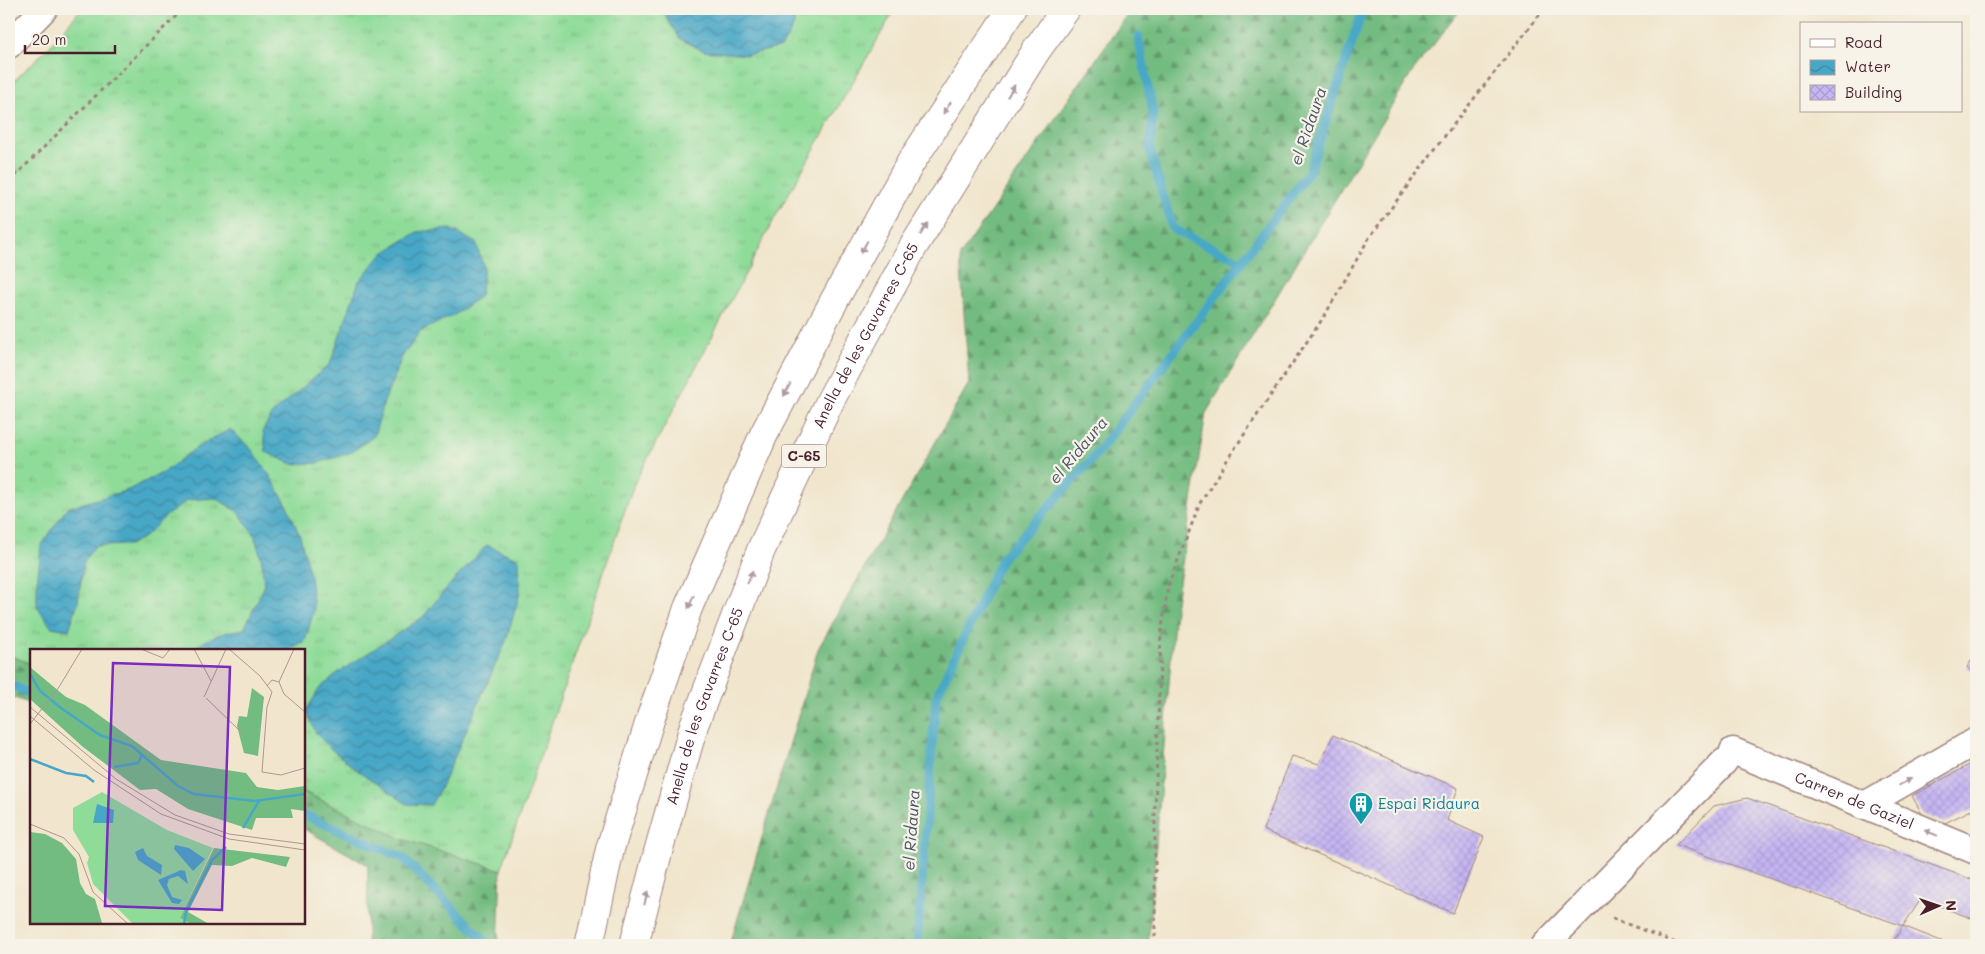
<svg xmlns="http://www.w3.org/2000/svg" width="1985" height="954" font-family="Mali,sans-serif">
  <style>
    .grass { fill: url(#grass-tufts); stroke: #6c7e62 }
    .forest { fill: url(#forest-firs); stroke: #5e6e56 }
    .water { fill: url(#water-waves); stroke: #486378 }
    .lines { fill: none; stroke-linecap: round; stroke-linejoin: round }
    .stream { stroke: #47a7c6; stroke-width: 9 }
    .building { fill: url(#building-cross-hatch) }
    .street-casing { stroke: #9e827c; stroke-width: 29 }
    .highway-casing { stroke: #9e827c; stroke-width: 30 }
    .path { stroke: #9e827c; stroke-width: 3; stroke-dasharray: 4 4; stroke-linecap: butt }
    .street { stroke: #fff; stroke-width: 26 }
    .highway { stroke: #fff; stroke-width: 28 }
    .oneway { fill: #ae9aa0 }
    .labels { text-anchor: middle; stroke-width: 4.5; stroke-linejoin: round; paint-order: stroke }
    .shield { fill: #f7f3e8; stroke: #7e5f64; stroke-width: 1 }
    .shield-label { font-size: 14px; font-weight: bold; fill: #4a1f2b }
    .street-label { font-size: 15px; fill: #4a1f2b; stroke: #f7f3e8 }
    .culture-label { font-size: 15px; fill: #0d838f; stroke: #f7f3e8; text-anchor: start }
    .water-label { font-size: 16px; font-style: italic; fill: #495569; stroke: #f7f3e8 }
    .inset-river { fill: none; stroke: #47a7c6; stroke-width: 2.5 }
    .inset-road { fill: none; stroke: #ae968c; stroke-width: 1 }
    .view { fill: #7b2cbf; fill-opacity: 0.15; stroke: #7b2cbf; stroke-width: 2.5 }
    .inset-edge { fill: none; stroke: #4a1f2b; stroke-width: 2.5 }
  </style>
  <defs>
    <pattern id="grass-tufts" width="24" height="20" patternUnits="userSpaceOnUse" patternTransform="scale(1.25)"><rect width="24" height="20" fill="#8fdc99"/><path d="M3 7l-1-3M5 7V3M7 7l1-3M15 17l-1-3M17 17v-4M19 17l1-3" fill="none" stroke="#7dbc84"/></pattern>
    <pattern id="forest-firs" width="22" height="20" patternUnits="userSpaceOnUse" patternTransform="scale(1.25)"><rect width="22" height="20" fill="#73bc81"/><path d="M5 1l3.5 6h-7zM16 11l3.5 6h-7z" fill="#60986a"/></pattern>
    <pattern id="water-waves" width="16" height="10" patternUnits="userSpaceOnUse" patternTransform="scale(1.25)"><rect width="16" height="10" fill="#47a7c6"/><path d="M0 5q4-4 8 0t8 0" fill="none" stroke="#3d87a1"/></pattern>
    <pattern id="building-cross-hatch" width="8" height="8" patternUnits="userSpaceOnUse" patternTransform="scale(1.25)"><rect width="8" height="8" fill="#c4b5f3"/><path d="M0 0l8 8M0 8l8-8" fill="none" stroke="#aa9bd0"/></pattern>
  </defs>
  <rect width="100%" height="100%" fill="#f7f3e8"/>
  <filter id="ink" filterUnits="userSpaceOnUse"><feTurbulence type="fractalNoise" baseFrequency=".02" numOctaves="2"/><feDisplacementMap in="SourceGraphic" scale="10" xChannelSelector="R" yChannelSelector="G"/><feConvolveMatrix kernelMatrix="1 2 1 2 8 2 1 2 1" color-interpolation-filters="sRGB"/></filter>
  <filter id="wash" filterUnits="userSpaceOnUse"><feTurbulence type="fractalNoise" baseFrequency=".0096" numOctaves="4" result="noise"/><feDisplacementMap in="SourceGraphic" scale="20" xChannelSelector="R" yChannelSelector="G"/><feGaussianBlur stdDeviation="1.12" result="paint"/><feColorMatrix in="noise" values="0 0 0 0 0 0 0 0 0 0 0 0 0 0 0 0 0 1.4 0 .05"/><feComposite in="paint" operator="in"/></filter>
  <g filter="url(#wash)">
    <rect width="100%" height="100%" fill="#f1e6cd"/>
    <path class="grass" d="M 81,9 L 895,9 L 778,212 L 634,484 L 501,870 L 402,839 L 304,792 L 304,650 L 31,650 L 31,664 L 9,655 L 9,86 L 50,46 Z"/>
    <path class="forest" d="M 1131,9 L 1461,9 L 1411,74 L 1206,413 L 1175,608 L 1148,945 L 730,945 L 818,649 L 969,383 L 960,256 Z
      M 9,655 L 31,664 L 31,704 L 9,696 Z
      M 304,792 L 402,839 L 501,870 L 498,945 L 367,945 L 368,865 L 304,829 Z"/>
    <path class="water" d="M 661,9 L 793,9 L 794,25 L 782,47 L 747,55 L 704,51 L 680,39 Z
      M 451,229 L 476,243 L 484,268 L 480,296 L 456,314 L 421,331 L 402,357 L 384,402 L 374,436 L 352,452 L 318,463 L 292,464 L 266,452 L 263,430 L 272,414 L 330,364 L 359,281 L 382,254 L 417,232 Z
      M 230,429 L 252,450 L 270,476 L 286,503 L 300,536 L 310,575 L 314,610 L 305,641 L 288,650 L 194,650 C 207,637 226,631 244,629 L 264,587 L 262,562 L 254,534 L 238,512 L 216,498 L 188,500 L 166,516 L 146,536 L 129,545 L 95,546 L 84,561 L 78,602 L 69,630 L 51,627 L 37,606 L 37,584 L 41,546 L 67,508 L 128,490 L 164,472 L 196,448 Z
      M 487,545 L 519,559 L 520,593 L 506,641 L 442,785 L 431,805 L 407,804 L 357,770 L 332,750 L 316,733 L 306,711 L 319,689 L 339,672 L 423,617 L 444,591 Z"/>
    <g class="lines">
      <path class="stream" d="M 1138,36 L 1153,112 L 1150,151 L 1173,229 L 1242,262
        M 9,684 L 31,694
        M 304,815 L 403,858 L 489,945
        M 917,945 L 936,697 L 1001,559 L 1096,455 L 1309,172 L 1363,9"/>
    </g>
    <g id="blocks">
      <path class="building" d="M 1976,654 L 1976,674 L 1967,667 Z
        M 1333,735 L 1458,788 L 1447,820 L 1484,837 L 1453,913 L 1263,830 L 1292,756 L 1319,764 Z
        M 1976,761 L 1976,811 L 1975,808 L 1945,823 L 1922,814 L 1912,796 Z
        M 1747,798 L 1976,881 L 1976,920 L 1921,899 L 1903,926 L 1676,845 L 1714,806 Z
        M 1903,926 L 1951,945 L 1891,945 Z"/>
    </g>
  </g>
  <g filter="url(#ink)">
    <use href="#blocks" fill-opacity="0" stroke="#9e827c" stroke-width="1"/>
    <g class="lines">
      <defs>
        <g id="street">
          <path d="M 9,45 L 44,9"/>
          <path id="s1" d="M 1733,751 L 1976,851"/>
          <path d="M 1863,806 L 1976,741"/>
          <path d="M 1545,945 L 1724,762"/>
        </g>
        <g id="highway">
          <path d="M 589,945 L 610,849 L 651,717 L 688,608 L 764,434 L 835,299 L 911,162 L 1012,9"/>
          <path id="s2" d="M 634,945 L 658,852 L 694,725 L 761,550 L 830,401 L 913,247 L 1036,51 L 1066,9"/>
        </g>
      </defs>
      <use href="#street" class="street-casing"/>
      <use href="#highway" class="highway-casing"/>
      <path class="path" d="M 9,182 L 183,9
        M 1612,918 L 1681,945
        M 1155,945 L 1155,811 L 1161,635 L 1168,586 L 1200,503 L 1231,454 L 1325,315 L 1369,238 L 1444,137 L 1544,9"/>
      <use href="#street" class="street"/>
      <use href="#highway" class="highway"/>
    </g>
    <defs><path id="oneway-solid" d="M-6-.8H1V-3.2L6.5 0L1 3.2V.8H-6Z" transform="scale(1.25)"/></defs>
    <g class="oneway">
      <use href="#oneway-solid" transform="translate(1011 91) rotate(-58)"/>
      <use href="#oneway-solid" transform="translate(947 108) rotate(123)"/>
      <use href="#oneway-solid" transform="translate(924 229) rotate(-58)"/>
      <use href="#oneway-solid" transform="translate(864 247) rotate(119)"/>
      <use href="#oneway-solid" transform="translate(787 390) rotate(118)"/>
      <use href="#oneway-solid" transform="translate(750 577) rotate(-69)"/>
      <use href="#oneway-solid" transform="translate(691 602) rotate(113)"/>
      <use href="#oneway-solid" transform="translate(1905 782) rotate(-30)"/>
      <use href="#oneway-solid" transform="translate(1931 833) rotate(-158)"/>
      <use href="#oneway-solid" transform="translate(646 898) rotate(-76)"/>
    </g>
  </g>
  <defs>
    <symbol id="building-pin" viewBox="-11 -11 22 30"><path d="M0 17L-7.5 6A9.5 9.5 0 1 1 7.5 6Z" fill="#0f9aa8" stroke="#f7f3e8"/><path d="M-4-6H4V6H1V3H-1V6H-4ZM-2.5-4.3h1.7v1.8h-1.7ZM.8-4.3h1.7v1.8H.8ZM-2.5-1h1.7V.8h-1.7ZM.8-1h1.7V.8H.8Z" fill="#fff"/></symbol>
  </defs>
  <g fill-rule="evenodd">
    <use href="#building-pin" x="1347" y="790" width="28" height="38"/>
  </g>
  <g class="labels">
    <rect class="shield" x="781.5" y="444.5" width="45" height="23" rx="4"/>
    <g class="shield-label">
      <text x="804" y="461">C-65</text>
    </g>
    <g class="street-label">
      <text dy="5" stroke="none"><textPath href="#s2" startOffset="654">Anella de les Gavarres C-65</textPath></text>
      <text dy="5" stroke="none"><textPath href="#s2" startOffset="249">Anella de les Gavarres C-65</textPath></text>
      <text dy="5" stroke="none"><textPath href="#s1" startOffset="131">Carrer de Gaziel</textPath></text>
    </g>
    <g class="culture-label">
      <text x="1378" y="809">Espai Ridaura</text>
    </g>
    <g class="water-label">
      <text transform="translate(1308 126) rotate(-71)" y="6">el Ridaura</text>
      <text transform="translate(1078 450) rotate(-50)" y="6">el Ridaura</text>
      <text transform="translate(911 830) rotate(-86)" y="6">el Ridaura</text>
    </g>
  </g>
  <g transform="translate(30 649)">
    <rect width="275" height="275" fill="#f1e6cd"/>
    <path d="M 72,143 L 137,181 L 183,199 L 150,269 L 161,275 L 103,275 L 63,235 L 57,214 L 59,208 L 43,181 L 43,159 Z" fill="#8fdc99"/>
    <path d="M 0,18 L 36,48 L 55,56 L 131,111 L 216,124 L 227,138 L 248,141 L 275,137 L 275,162 L 261,160 L 263,169 L 226,169 L 222,181 L 158,160 L 126,140 L 110,141 L 53,98 L 0,50 ZM 222,39 L 234,48 L 228,107 L 214,104 L 207,77 L 209,67 L 217,68 ZM 0,183 L 15,185 L 32,194 L 46,210 L 50,234 L 56,245 L 65,250 L 72,274 L 0,275 ZM 184,199 L 260,208 L 256,218 L 222,209 L 202,217 L 182,216 L 158,263 L 179,275 L 161,275 L 150,269 Z" fill="#73bc81"/>
    <path d="M 67,155 L 84,161 L 83,174 L 63,174 ZM 145,196 L 159,199 L 175,210 L 163,222 L 144,200 ZM 113,199 L 117,207 L 132,216 L 131,226 L 108,211 L 105,203 ZM 151,221 L 155,222 L 158,235 L 148,227 L 139,230 L 137,236 L 142,248 L 152,251 L 149,255 L 142,254 L 128,231 Z" fill="#47a7c6"/>
    <path class="inset-river" d="M 0,25 L 10,42 L 31,59 L 70,86 L 102,97 L 148,137 L 164,145 L 224,152 L 275,145M 0,110 L 36,124 L 56,127 L 64,133M 84,118 L 108,114 L 112,106M 213,179 L 229,152M 154,275 L 156,263 L 182,211 L 196,198"/>
    <path class="inset-road" d="M 111,0 L 133,9 L 140,0M 164,0 L 181,32M 199,0 L 230,27 L 242,43M 264,0 L 249,33 L 254,45 L 275,63M 237,37 L 242,31 L 249,33M 242,43 L 237,58 L 232,123 L 251,126 L 275,119M 174,48 L 196,0M 176,49 L 212,84M 0,58 L 86,130 L 145,166 L 199,185 L 275,195M 0,67 L 64,121 L 131,165 L 199,190 L 275,201M 0,75 L 29,38 L 52,0M 0,175 L 34,189 L 49,205 L 63,243 L 98,275"/>
    <path class="view" d="M 83,14 L 200,18 L 192,261 L 75,257 Z"/>
    <rect width="275" height="275" class="inset-edge"/>
  </g>
  <rect width="1985" height="954" fill="none" stroke="#f7f3e8" stroke-width="30"/>
  <rect x="1800" y="22" width="162" height="90" fill="#f7f3e8" stroke="#b29e9c"/>
  <rect x="1810" y="39" width="25" height="8" fill="#ffffff" stroke="#b29e9c"/>
  <text x="1845" y="48" font-size="15" fill="#4a1f2b">Road</text>
  <rect x="1810" y="60" width="25" height="15" fill="url(#water-waves)" stroke="#b29e9c"/>
  <text x="1845" y="72" font-size="15" fill="#4a1f2b">Water</text>
  <rect x="1810" y="85" width="25" height="15" fill="url(#building-cross-hatch)" stroke="#b29e9c"/>
  <text x="1845" y="98" font-size="15" fill="#4a1f2b">Building</text>
  <g transform="translate(1938 906) rotate(88)" stroke="#f7f3e8" stroke-width="4" paint-order="stroke">
  <path d="M0-4L9 19L0 12L-9 19Z" fill="#4a1f2b"/>
  <text y="-8" font-size="14" font-weight="bold" text-anchor="middle" fill="#4a1f2b">N</text>
  </g>
  <path d="M25 45v8h90v-8" fill="none" stroke="#4a1f2b" stroke-width="2.5"/>
  <text x="32" y="45" font-size="15" fill="#4a1f2b" stroke="#f7f3e8" stroke-width="4" paint-order="stroke">20 m</text>
</svg>
